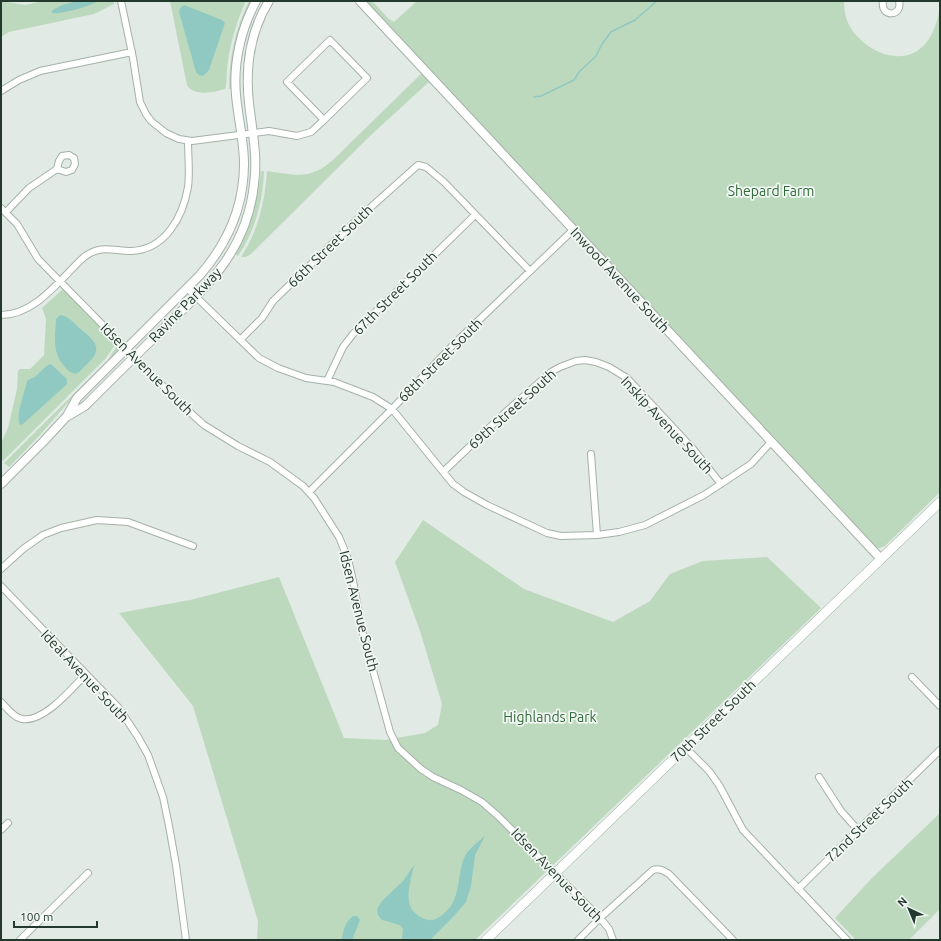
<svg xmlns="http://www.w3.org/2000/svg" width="941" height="941" font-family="Ubuntu,sans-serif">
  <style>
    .green { fill: #bdd9bd }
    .water { fill: #8fc9c2 }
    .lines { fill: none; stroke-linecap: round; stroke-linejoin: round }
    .stream { stroke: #8fc9c2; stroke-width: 1.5 }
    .minor-casing { stroke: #a5b1a9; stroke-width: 8 }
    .tertiary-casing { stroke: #a5b1a9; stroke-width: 10 }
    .secondary-casing { stroke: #a2b5a9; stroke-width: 10 }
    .minor { stroke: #fff; stroke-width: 6 }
    .tertiary { stroke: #fff; stroke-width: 8 }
    .secondary { stroke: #fff; stroke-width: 9 }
    .labels { text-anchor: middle; stroke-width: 3.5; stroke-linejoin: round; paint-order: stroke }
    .park-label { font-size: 14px; fill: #326b39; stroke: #f1f7f3 }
    .street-label { font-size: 14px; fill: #24392d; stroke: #f1f7f3 }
  </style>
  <rect width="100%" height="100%" fill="#e1eae4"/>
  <path class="green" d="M 1,1 L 25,5 L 43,1 L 114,1 L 114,4 L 94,14 L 9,32 L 1,37 Z
    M 170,1 L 246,1 C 237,21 231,40 228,61 C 226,70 228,81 225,89 C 214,92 194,97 187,85 Z
    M 249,1 L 252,1 L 232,68 L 231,89 L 229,89 C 229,58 235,29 249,1 Z
    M 365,1 L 372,1 L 389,19 L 394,22 L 417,1 L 844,1 C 844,9 845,17 849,25 C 861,48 898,68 921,48 C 931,40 937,24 939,12 C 940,9 939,3 940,1 L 940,492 L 885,546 L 879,548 L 872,545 Z
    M 422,73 L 430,81 L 371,135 L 251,254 L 246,257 L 241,257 C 258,231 265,202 267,171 C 298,175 311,181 336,157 Z
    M 261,171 L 264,171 C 263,201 255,231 238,256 L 235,253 C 246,226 258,201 261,171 Z
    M 63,289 L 116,343 L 106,358 L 3,461 L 1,458 L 1,443 L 8,428 L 17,389 L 18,371 L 20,369 L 30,369 L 44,355 L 46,319 L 42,308 Z
    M 116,347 L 118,347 L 118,352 L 78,391 L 40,435 L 9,467 L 4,463 L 108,360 Z
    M 423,520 L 524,589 L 613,622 L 650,601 L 670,574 L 703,561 L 767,557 L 821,608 L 475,940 L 257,940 L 258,921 L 193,706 L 119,613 L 190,600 L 279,577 L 344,738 L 385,740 L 425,733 L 438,725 L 442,704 L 420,631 L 395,562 Z
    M 940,813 L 940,909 L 909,940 L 856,940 L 835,918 L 871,879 Z"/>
  <path class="water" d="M 79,1 L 98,1 C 93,6 58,15 52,13 L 52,11 C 59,5 69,3 79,1 Z
    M 184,5 L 222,20 L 225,23 L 209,70 L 203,76 L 199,75 L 196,72 L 179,12 L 180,8 Z
    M 60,315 C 68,316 73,322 78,327 C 90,337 105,346 90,361 C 85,366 81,371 76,374 C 71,373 68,371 65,367 C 52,353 55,338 56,319 Z
    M 51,364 L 67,379 L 67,384 L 23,424 L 20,425 C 15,415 25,392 27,381 C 30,378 32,379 36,376 C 41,372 45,365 51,364 Z
    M 485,836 L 475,855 L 471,886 L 466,902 L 454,916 L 430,940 L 402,940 L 403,929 L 400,925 L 382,920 L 378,915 L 377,909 L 382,901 L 403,881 L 414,865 C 411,881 401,906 419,916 C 427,921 432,922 441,916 C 462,901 456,879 464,858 C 468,849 478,842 485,836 Z
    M 353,916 L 357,916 L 360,920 L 352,940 L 342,940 C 343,930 345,922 353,916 Z"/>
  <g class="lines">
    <path class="stream" d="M 534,97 L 541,96 L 574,80 L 579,72 L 596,56 L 602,44 L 611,32 L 635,20 L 657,1"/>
    <defs>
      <path id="minor" d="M 121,1 L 133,58 L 140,102 L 146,114 L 151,121 L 166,133 L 179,139 L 192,141 L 269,131 L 297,136 L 311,132 L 324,120 L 367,78 L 330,40 L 287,82 L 324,120
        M 883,1 C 880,18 903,17 899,1
        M 1,91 L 19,80 L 40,71 L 132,52
        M 1,208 L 17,224 L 38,259 L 151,374 L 184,407 L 204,425 L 238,446 L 270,462 L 303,486 L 314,498 L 339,537 L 348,559 L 353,581 L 362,630 L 390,732 L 398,748 L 421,769 L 433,777 L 461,790 L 482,802 L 498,816 L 600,918 L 609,929 L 613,940
        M 6,212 L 29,188 L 57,169 L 66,172 L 72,170 L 75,164 L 74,158 L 69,155 L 62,156 L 59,161 L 57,169
        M 188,289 L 259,358 L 278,368 L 306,378 L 334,382 L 373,397 L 392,409 L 453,484 L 464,492 L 487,505 L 547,533 L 561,536 L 597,535 L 619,532 L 645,525 L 704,495 L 751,464 L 771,442
        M 1,315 C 36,315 60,279 84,257 C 101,244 113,251 131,251 C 165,250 183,217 188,187 C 190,172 188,156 188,141
        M 240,340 L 262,318 L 273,301 L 361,216 L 418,165 L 426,167 L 444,182 L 530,271
        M 327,381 L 343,347 L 353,334 L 475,215
        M 591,454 L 597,535
        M 443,472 L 508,410 L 551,372 L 560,367 L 576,361 L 585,360 L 596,362 L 609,367 L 627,378 L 694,450 L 721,484
        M 309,492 L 392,409 L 453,345 L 573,230
        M 1,569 L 23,549 L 43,535 L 61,528 L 97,520 L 128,522 L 193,546
        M 1,586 L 118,707 L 138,737 L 148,755 L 163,797 L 169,826 L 176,865 L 186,940
        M 912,677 L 940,706
        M 1,702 C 7,708 13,717 22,719 C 44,723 72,688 86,674
        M 686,748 L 709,771 L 719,785 L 743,830 L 847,940
        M 819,777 L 841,811 L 858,830
        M 1,830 L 8,823
        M 798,889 L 940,750
        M 20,940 L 88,873
        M 578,940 L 600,918 L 653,870 C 660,868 664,871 669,874 L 733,940"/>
      <path id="tertiary" d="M 360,1 L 881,559
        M 68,416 L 85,406 C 110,381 135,356 161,331 C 206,287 247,252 254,184 C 258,157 252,130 249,103 C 245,67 250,32 269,1
        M 1,484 L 43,442 L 67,416 L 77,398 L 200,275 C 227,244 244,206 244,164 C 244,141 238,118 236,95 C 233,63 241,29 256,1"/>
      <path id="secondary" d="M 486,940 L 940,502"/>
    </defs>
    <use href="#minor" class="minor-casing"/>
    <use href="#tertiary" class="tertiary-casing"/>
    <use href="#secondary" class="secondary-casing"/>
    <use href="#minor" class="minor"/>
    <use href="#tertiary" class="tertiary"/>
    <use href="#secondary" class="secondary"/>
  </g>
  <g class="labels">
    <g class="park-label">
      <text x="771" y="196">Shepard Farm</text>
      <text x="550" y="722">Highlands Park</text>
    </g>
    <g class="street-label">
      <text transform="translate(330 246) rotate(-44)" y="5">66th Street South</text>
      <text transform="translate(620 280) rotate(47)" y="5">Inwood Avenue South</text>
      <text transform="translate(395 293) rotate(-45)" y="5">67th Street South</text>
      <text transform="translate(185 305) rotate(-46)" y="5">Ravine Parkway</text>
      <text transform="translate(440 360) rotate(-45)" y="5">68th Street South</text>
      <text transform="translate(147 369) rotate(45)" y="5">Idsen Avenue South</text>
      <text transform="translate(512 409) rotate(-42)" y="5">69th Street South</text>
      <text transform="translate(667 425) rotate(47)" y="5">Inskip Avenue South</text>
      <text transform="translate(359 611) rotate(76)" y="5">Idsen Avenue South</text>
      <text transform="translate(85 676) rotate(47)" y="5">Ideal Avenue South</text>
      <text transform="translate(713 721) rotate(-44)" y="5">70th Street South</text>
      <text transform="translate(869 820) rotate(-44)" y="5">72nd Street South</text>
      <text transform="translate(557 875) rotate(46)" y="5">Idsen Avenue South</text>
    </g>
  </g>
  <rect width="941" height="941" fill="none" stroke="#24392d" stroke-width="4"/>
  <g transform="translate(909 909) rotate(316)" stroke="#f1f7f3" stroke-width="3" paint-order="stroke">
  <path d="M0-3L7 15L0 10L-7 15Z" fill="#24392d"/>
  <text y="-6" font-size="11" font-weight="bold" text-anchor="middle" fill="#24392d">N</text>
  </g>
  <path d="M14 921v6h83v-6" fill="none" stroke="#24392d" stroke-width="2"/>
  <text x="20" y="921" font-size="12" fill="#24392d" stroke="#f1f7f3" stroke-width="3" paint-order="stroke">100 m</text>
</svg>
